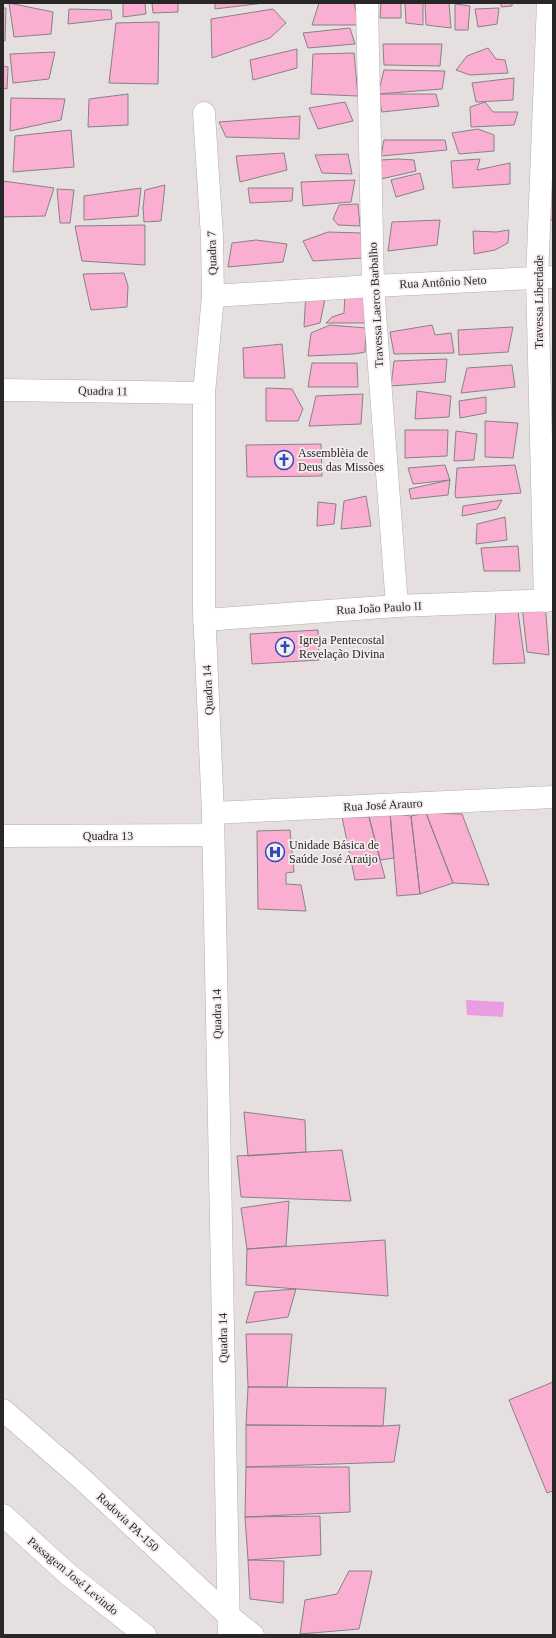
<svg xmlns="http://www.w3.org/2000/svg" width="556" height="1638" font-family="'Times New Roman',serif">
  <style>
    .water { fill: #e89ee0 }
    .building { fill: #faaed1; stroke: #878284 }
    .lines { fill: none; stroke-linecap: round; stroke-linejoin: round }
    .minor-casing { stroke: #b4aeaf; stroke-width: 23 }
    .tertiary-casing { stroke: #b4aeaf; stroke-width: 23 }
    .minor { stroke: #fff; stroke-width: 22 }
    .tertiary { stroke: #fff; stroke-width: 22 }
    .labels { text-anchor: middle; stroke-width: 3.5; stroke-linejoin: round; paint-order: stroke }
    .street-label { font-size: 12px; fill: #292627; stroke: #f3eded }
    .poi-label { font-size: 12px; fill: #292627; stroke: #f3eded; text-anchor: start }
  </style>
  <rect width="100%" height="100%" fill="#e6dfe0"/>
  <path class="water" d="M 466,1000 L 504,1002 L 503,1017 L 467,1015 Z"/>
  <path class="building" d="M 9,3 L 53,12 L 51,34 L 14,37 Z
    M 123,3 L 145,3 L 146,14 L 123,17 Z
    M 152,3 L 178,3 L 178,12 L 153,13 Z
    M 215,3 L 264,3 L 215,9 Z
    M 319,3 L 354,3 L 360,25 L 312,25 Z
    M 381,3 L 401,3 L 401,18 L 380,18 Z
    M 405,3 L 423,3 L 423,25 L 406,23 Z
    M 425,3 L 449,3 L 451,28 L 426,25 Z
    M 501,3 L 512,3 L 512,6 L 501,7 Z
    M 455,4 L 470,6 L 468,30 L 455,30 Z
    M 3,8 L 6,8 L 5,41 L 3,41 Z
    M 499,8 L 497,24 L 478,27 L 475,9 Z
    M 69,9 L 111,10 L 112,19 L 68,24 Z
    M 273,9 L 286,23 L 270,38 L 212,58 L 211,19 Z
    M 159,22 L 158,84 L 109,83 L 116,23 Z
    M 350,28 L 355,44 L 308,48 L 303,33 Z
    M 383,44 L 442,44 L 440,66 L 384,65 Z
    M 488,48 L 496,59 L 505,60 L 508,73 L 470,75 L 456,70 L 467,56 Z
    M 297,49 L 297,68 L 253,80 L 250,60 Z
    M 55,52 L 49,79 L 13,83 L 10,54 Z
    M 354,53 L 358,96 L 311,94 L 313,54 Z
    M 3,66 L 8,67 L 7,89 L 3,88 Z
    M 384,70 L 445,71 L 442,89 L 378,94 Z
    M 514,78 L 513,100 L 476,102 L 472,83 Z
    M 128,94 L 128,125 L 88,127 L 89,99 Z
    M 378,94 L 436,94 L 439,106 L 382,112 Z
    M 11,98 L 65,99 L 61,120 L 10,131 Z
    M 345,102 L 353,121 L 318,129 L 309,108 Z
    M 485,102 L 493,112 L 518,112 L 514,125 L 471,127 L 470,107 Z
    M 300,116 L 299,139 L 226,137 L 219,122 Z
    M 478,129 L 494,135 L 494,151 L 459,154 L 452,133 Z
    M 71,130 L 74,167 L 13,172 L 15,136 Z
    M 384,140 L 445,140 L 447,150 L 381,156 Z
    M 284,153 L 287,170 L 240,182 L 236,156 Z
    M 348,154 L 352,174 L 322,173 L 315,155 Z
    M 398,159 L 414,160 L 416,171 L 381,179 L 381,160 Z
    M 480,159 L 477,170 L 510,163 L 510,184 L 453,188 L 451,161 Z
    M 420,173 L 424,189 L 396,197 L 391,180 Z
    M 355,180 L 351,202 L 303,206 L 301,182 Z
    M 3,181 L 54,188 L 45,216 L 3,217 Z
    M 165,185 L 161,221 L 144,222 L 143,208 L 145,190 Z
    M 141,188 L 138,216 L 84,220 L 84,196 Z
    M 248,188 L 293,188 L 292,201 L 250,203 Z
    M 57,189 L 74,190 L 70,223 L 60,223 Z
    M 548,195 L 553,195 L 553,220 L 550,220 Z
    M 358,204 L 360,226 L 338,225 L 333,219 L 339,205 Z
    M 440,220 L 437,245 L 388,251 L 392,222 Z
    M 145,225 L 145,265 L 82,261 L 75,226 Z
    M 509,230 L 508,243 L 495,250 L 474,254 L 473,231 L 496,232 Z
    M 328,232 L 361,233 L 363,258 L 313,261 L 303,241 Z
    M 256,240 L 287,244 L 283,262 L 228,267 L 232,243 Z
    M 124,273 L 128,286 L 127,307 L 91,310 L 83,274 Z
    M 306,291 L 326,294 L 320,323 L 304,327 Z
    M 345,292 L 368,294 L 365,323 L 326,323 L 332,317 L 344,313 Z
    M 330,325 L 366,328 L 365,352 L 354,354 L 308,356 L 311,333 Z
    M 432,325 L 435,335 L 451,333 L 454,353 L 394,354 L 390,332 Z
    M 513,327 L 508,352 L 459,355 L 458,330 Z
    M 282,344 L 285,378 L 244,378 L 243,348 Z
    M 447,359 L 445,382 L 391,386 L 394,361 Z
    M 312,363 L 357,363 L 358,387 L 308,387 Z
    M 512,365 L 515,387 L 461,393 L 467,368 Z
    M 266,388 L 292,389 L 303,409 L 298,421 L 266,421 Z
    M 417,391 L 451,396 L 449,417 L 415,419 Z
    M 363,394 L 361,424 L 309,426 L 316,396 Z
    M 486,397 L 486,413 L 460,418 L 459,401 Z
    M 485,421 L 518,423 L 513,458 L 485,457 Z
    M 405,430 L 448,430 L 447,456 L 405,458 Z
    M 456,431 L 477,434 L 474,460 L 454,461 Z
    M 321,444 L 322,476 L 247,477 L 246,445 Z
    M 445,465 L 450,480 L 413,484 L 408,468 Z
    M 515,465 L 521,493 L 456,498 L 455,495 L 457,468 Z
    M 450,480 L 448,495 L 411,499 L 409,489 Z
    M 366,496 L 371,526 L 341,529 L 344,501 Z
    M 502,500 L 497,509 L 462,516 L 463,506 Z
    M 318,502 L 336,504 L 334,524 L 317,526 Z
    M 505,517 L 507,540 L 476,544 L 477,524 Z
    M 518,546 L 520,571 L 484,571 L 481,548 Z
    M 545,601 L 549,655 L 527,652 L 522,606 Z
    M 496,609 L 518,612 L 525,663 L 493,664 Z
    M 318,630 L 319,660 L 252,664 L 250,634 Z
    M 390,813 L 394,858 L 380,860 L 369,817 Z
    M 390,813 L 411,816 L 420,894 L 397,896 Z
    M 426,813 L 453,883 L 420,894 L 411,816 Z
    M 426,813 L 462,814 L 489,885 L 453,883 Z
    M 342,817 L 369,817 L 385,878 L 355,880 Z
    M 290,830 L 294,872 L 286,873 L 286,884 L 301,885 L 306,911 L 258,909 L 257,831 Z
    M 244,1112 L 305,1120 L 306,1152 L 248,1156 Z
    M 342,1150 L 351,1201 L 241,1197 L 237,1156 Z
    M 289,1201 L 286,1246 L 247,1249 L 241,1208 Z
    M 385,1240 L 388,1296 L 246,1285 L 247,1249 Z
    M 296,1289 L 288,1317 L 246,1323 L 255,1292 Z
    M 246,1334 L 292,1334 L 287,1387 L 248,1387 Z
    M 553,1382 L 553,1491 L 547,1493 L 509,1400 Z
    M 248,1387 L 386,1388 L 383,1426 L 246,1425 Z
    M 246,1425 L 383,1426 L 400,1425 L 394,1462 L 246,1467 Z
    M 246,1467 L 349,1467 L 350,1512 L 245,1517 Z
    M 320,1516 L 321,1555 L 248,1560 L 245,1517 Z
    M 248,1560 L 284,1561 L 283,1603 L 250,1599 Z
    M 349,1571 L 372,1571 L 359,1629 L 300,1634 L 305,1600 L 337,1594 Z"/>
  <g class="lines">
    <defs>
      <path id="minor" d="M 367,3 L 373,286 L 397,606
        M 204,113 L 212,237 L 213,296 L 204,393
        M 213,296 L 373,286 L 553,277
        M 545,601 L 537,278 L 548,3
        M 204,620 L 397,606 L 553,600
        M 213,813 L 553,797
        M 3,836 L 213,835
        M 3,1410 L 81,1478 L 229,1616 L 253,1635
        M 3,1515 L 69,1575 L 145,1635"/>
      <path id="tertiary" d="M 3,390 L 204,393 L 204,609 L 213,813 L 229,1635"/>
    </defs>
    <use href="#minor" class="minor-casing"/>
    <use href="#tertiary" class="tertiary-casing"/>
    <use href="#minor" class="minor"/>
    <use href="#tertiary" class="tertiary"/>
  </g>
  <defs>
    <symbol id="church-ring" viewBox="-11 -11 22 22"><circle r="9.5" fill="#f3eded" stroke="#3048b9" stroke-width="1.5"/><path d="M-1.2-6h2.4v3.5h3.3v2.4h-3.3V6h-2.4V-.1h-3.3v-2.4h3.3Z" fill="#3048b9"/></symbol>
    <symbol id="hospital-ring" viewBox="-11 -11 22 22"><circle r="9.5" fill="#f3eded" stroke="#3048b9" stroke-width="1.5"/><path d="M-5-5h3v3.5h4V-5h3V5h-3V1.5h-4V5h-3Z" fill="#3048b9"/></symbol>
  </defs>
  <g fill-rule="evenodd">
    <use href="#church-ring" x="273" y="449" width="22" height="22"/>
    <use href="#church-ring" x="274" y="636" width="22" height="22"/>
    <use href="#hospital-ring" x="264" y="841" width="22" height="22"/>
  </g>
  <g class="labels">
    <g class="street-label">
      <text transform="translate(212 253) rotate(-92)" y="4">Quadra 7</text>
      <text transform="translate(443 282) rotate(-3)" y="4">Rua Antônio Neto</text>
      <text transform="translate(539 302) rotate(-90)" y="4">Travessa Liberdade</text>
      <text transform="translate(376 305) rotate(-93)" y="4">Travessa Laerco Barbalho</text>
      <text transform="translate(103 391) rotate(1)" y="4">Quadra 11</text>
      <text transform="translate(379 608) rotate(-3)" y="4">Rua João Paulo II</text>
      <text transform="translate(208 690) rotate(-93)" y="4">Quadra 14</text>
      <text transform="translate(383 805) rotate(-3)" y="4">Rua José Arauro</text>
      <text x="108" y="840">Quadra 13</text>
      <text transform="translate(217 1014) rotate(-91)" y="4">Quadra 14</text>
      <text transform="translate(223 1338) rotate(-91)" y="4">Quadra 14</text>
      <text transform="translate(128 1522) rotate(43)" y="4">Rodovia PA-150</text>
      <text transform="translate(73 1576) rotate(40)" y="4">Passagem José Levindo</text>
    </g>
    <g class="poi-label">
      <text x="298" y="457">Assemblèia de<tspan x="298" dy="14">Deus das Missões</tspan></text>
      <text x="299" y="644">Igreja Pentecostal<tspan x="299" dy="14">Revelação Divina</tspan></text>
      <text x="289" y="849">Unidade Básica de<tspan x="289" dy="14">Saúde José Araújo</tspan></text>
    </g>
  </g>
  <rect width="556" height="1638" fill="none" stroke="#292627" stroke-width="8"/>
</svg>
